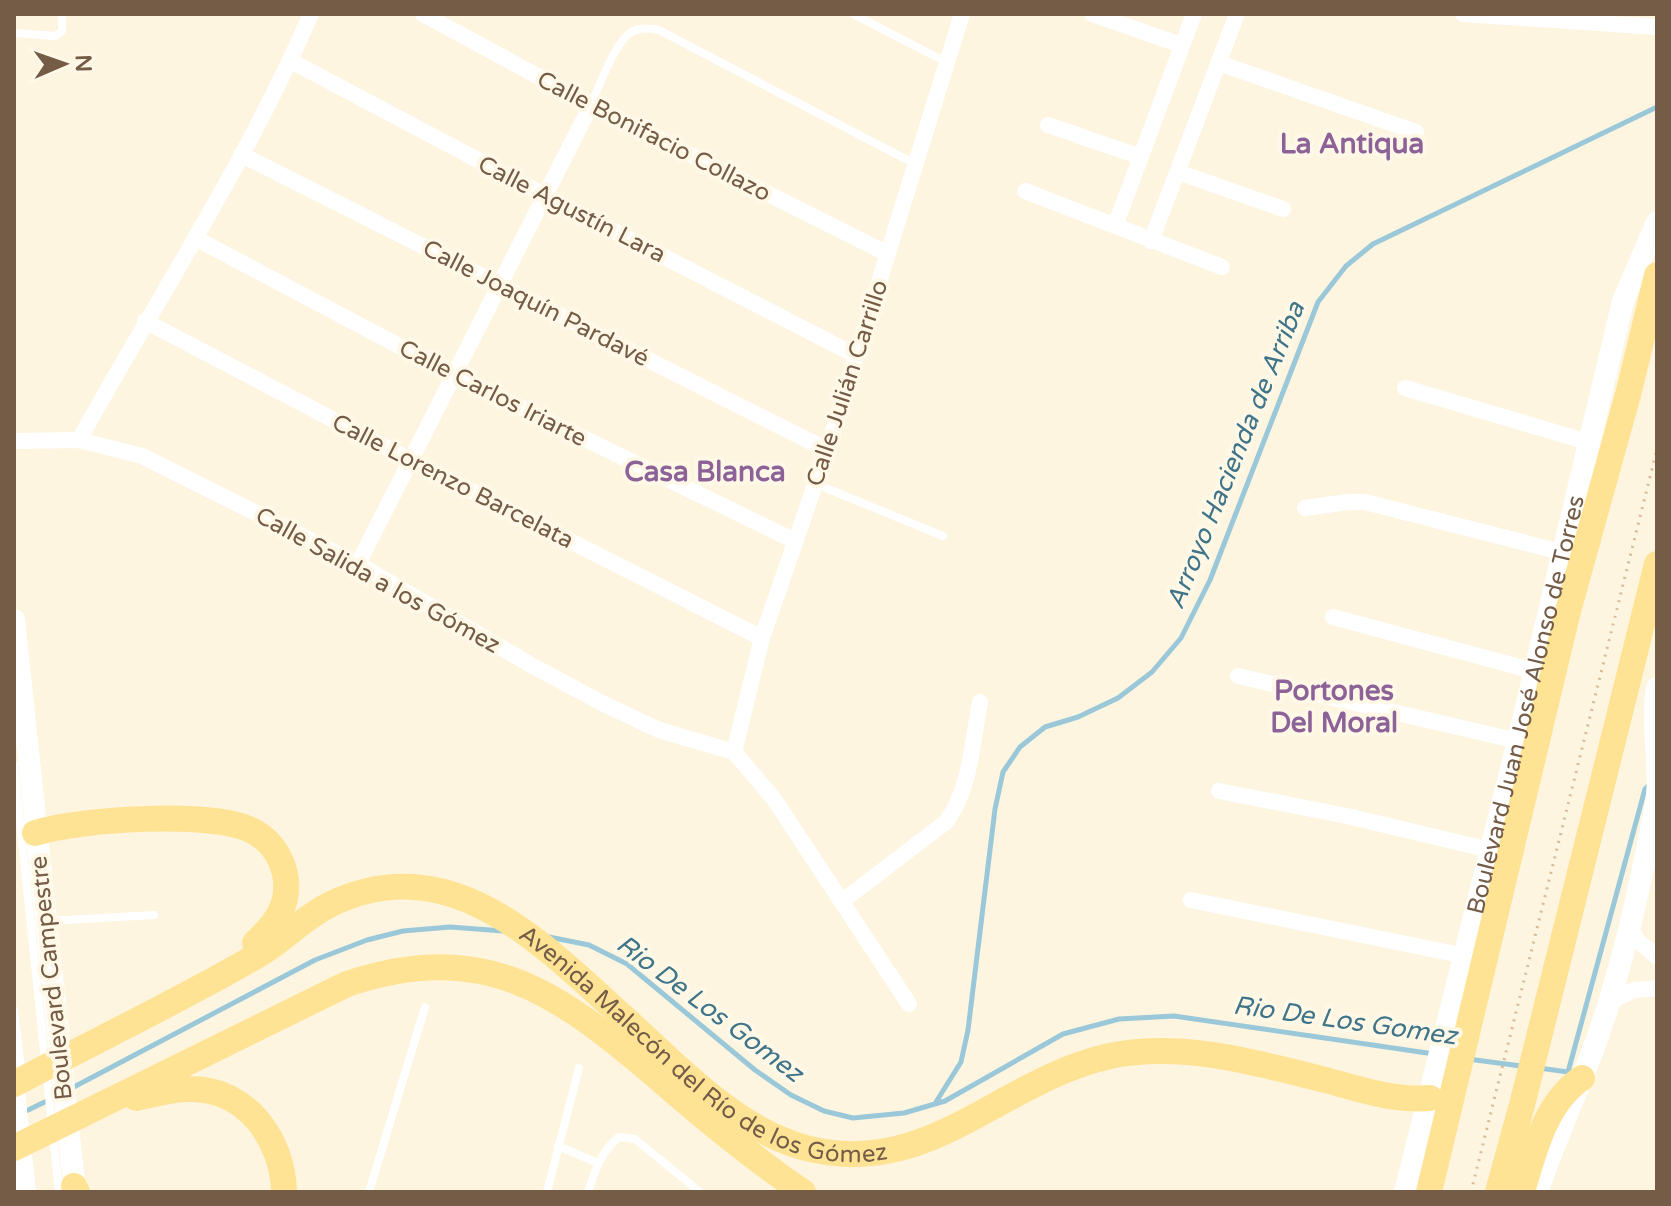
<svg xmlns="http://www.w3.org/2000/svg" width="1671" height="1206" font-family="'Varela Round',sans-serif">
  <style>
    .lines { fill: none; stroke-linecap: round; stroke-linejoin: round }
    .stream { stroke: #9ac8d9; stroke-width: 5 }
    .path { stroke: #d8b99a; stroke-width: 3; stroke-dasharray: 2 6; stroke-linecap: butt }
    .lane { stroke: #fff; stroke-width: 8 }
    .street { stroke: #fff; stroke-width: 16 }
    .secondary { stroke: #fff; stroke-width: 22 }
    .primary { stroke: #ffe395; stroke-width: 26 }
    .labels { text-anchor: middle; stroke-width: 8; stroke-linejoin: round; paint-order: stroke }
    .street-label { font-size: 24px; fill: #745c47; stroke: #fff8e7 }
    .water-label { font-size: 26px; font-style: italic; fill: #407489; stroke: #fff8e7 }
    .quarter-label { font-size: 28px; font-weight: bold; fill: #8c6298; stroke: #fff8e7 }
  </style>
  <rect width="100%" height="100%" fill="#fdf5e0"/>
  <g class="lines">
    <path class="stream" d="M 549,937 L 589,945 L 627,964 L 755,1070 L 791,1095 L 824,1111 L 853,1118 L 904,1113 L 945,1101 L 1063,1034 L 1119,1019 L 1174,1016 L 1434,1054
      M 1468,1059 L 1521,1066
      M 1539,1068 L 1568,1072 L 1645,789 L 1650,784
      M 70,1089 L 315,960 L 367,940 L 403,931 L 450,927 L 503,931
      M 936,1102 L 961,1062 L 968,1030 L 995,809 L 1003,772 L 1020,747 L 1045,727 L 1078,717 L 1118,698 L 1152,672 L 1181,638 L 1210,580 L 1318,302 L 1346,266 L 1373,244 L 1657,107
      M 24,1112 L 51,1099"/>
    <path class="path" d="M 1471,1192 L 1657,449"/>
    <path class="lane" d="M 853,14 L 946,62
      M 14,33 L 55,36 L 62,31 L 62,14
      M 591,104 C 600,86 615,40 633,31 C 642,27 650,28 659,30 L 915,164
      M 816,484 L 943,536
      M 14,765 L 59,1192
      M 47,921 L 154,915
      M 14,1010 L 22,1076
      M 558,1146 L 598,1163
      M 369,1192 L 425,1007
      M 547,1192 L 579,1068
      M 588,1192 C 595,1171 601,1151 619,1137 L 635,1139 L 700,1192"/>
    <path class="street" d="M 423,14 L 591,105 L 888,254
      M 1092,14 L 1181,45
      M 1463,14 L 1657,27
      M 291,61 L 544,195 L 855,355
      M 1219,63 L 1416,132
      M 1048,125 L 1141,157
      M 244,156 L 827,450
      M 1178,172 L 1283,209
      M 1025,191 L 1222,267
      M 1115,226 L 1194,14
      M 195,238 L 456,376 L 795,541
      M 1151,241 L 1237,14
      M 145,321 L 412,461 L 762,638
      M 1405,388 L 1588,442
      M 79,440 C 158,298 246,163 311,14
      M 14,441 L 79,440 L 142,456 L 358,564 L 531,665 L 602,703 L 659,730 L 734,752
      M 1305,508 L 1348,502 L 1365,502 L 1561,552
      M 358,564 L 591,105
      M 1333,617 L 1534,671
      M 1238,676 L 1518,741
      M 734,752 L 762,638 L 827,450 L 962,14
      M 734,752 L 774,799 L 909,1004
      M 1219,791 L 1347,816 L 1490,850
      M 1191,900 L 1465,956
      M 841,902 L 946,822 C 971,788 972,743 980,702
      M 1630,927 L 1637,940 L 1657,957
      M 1609,1002 L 1634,990 L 1657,988"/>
    <g class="secondary">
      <path d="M 14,620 L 75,1192"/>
      <path d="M 14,1092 L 25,1192"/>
      <path id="s1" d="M 1405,1192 L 1518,741 L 1623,301 L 1657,222"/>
      <path d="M 1537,1192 C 1555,1140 1578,1091 1597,1039 C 1623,965 1640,886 1655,809 C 1663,769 1650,728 1657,688"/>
    </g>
    <g class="primary">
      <path d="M 35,833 C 78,819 214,810 253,831 C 270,840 281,856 285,874 C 291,905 275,924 255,943"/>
      <path id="s2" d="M 14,1084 C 93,1042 175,1003 253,958 C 281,943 302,918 331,904 C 450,847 540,942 621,1015 C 676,1064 732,1128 806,1148 C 928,1180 1000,1080 1110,1056 C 1183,1041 1258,1063 1329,1081 C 1362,1090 1395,1101 1430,1098"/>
      <path d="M 136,1098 C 154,1095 172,1088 191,1089 C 247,1089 283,1140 284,1192"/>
      <path d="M 14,1148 L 347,984 C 488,937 561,995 664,1083 C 709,1122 754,1159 803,1192"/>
      <path d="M 74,1186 L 77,1192"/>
      <path d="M 1429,1192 L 1568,611 L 1629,391 L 1657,275"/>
      <path d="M 1498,1192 L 1523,1101 L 1657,564"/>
      <path d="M 1522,1192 C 1534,1151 1545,1103 1582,1078"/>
    </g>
  </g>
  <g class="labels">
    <g class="street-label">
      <text transform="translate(654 136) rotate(27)" y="8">Calle Bonifacio Collazo</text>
      <text transform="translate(572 209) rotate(27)" y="8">Calle Agustín Lara</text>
      <text transform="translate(536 303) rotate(27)" y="8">Calle Joaquín Pardavé</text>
      <text transform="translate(847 383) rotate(-72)" y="8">Calle Julián Carrillo</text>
      <text transform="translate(493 393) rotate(27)" y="8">Calle Carlos Iriarte</text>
      <text transform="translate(453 481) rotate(27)" y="8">Calle Lorenzo Barcelata</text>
      <text transform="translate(378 580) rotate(29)" y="8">Calle Salida a los Gómez</text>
      <text dy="8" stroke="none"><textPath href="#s1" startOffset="502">Boulevard Juan José Alonso de Torres</textPath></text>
      <text transform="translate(51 978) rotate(-96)" y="8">Boulevard Campestre</text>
      <text dy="8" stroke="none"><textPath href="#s2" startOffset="790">Avenida Malecón del Río de los Gómez</textPath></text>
    </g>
    <g class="water-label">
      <text transform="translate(1235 455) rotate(-68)" y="9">Arroyo Hacienda de Arriba</text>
      <text transform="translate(710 1008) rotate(37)" y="9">Rio De Los Gomez</text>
      <text transform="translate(1345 1020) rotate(8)" y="9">Rio De Los Gomez</text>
    </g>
    <g class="quarter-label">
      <text x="1352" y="153">La Antiqua</text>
      <text x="705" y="481">Casa Blanca</text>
      <text x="1334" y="700">Portones<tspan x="1334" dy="32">Del Moral</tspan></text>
    </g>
  </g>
  <rect width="1671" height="1206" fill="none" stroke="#745c47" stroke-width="32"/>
  <g transform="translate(64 64) rotate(88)" stroke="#fff8e7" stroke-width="6" paint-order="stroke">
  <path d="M0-6L14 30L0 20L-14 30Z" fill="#745c47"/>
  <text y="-12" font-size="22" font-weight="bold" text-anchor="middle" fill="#745c47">N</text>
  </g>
</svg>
